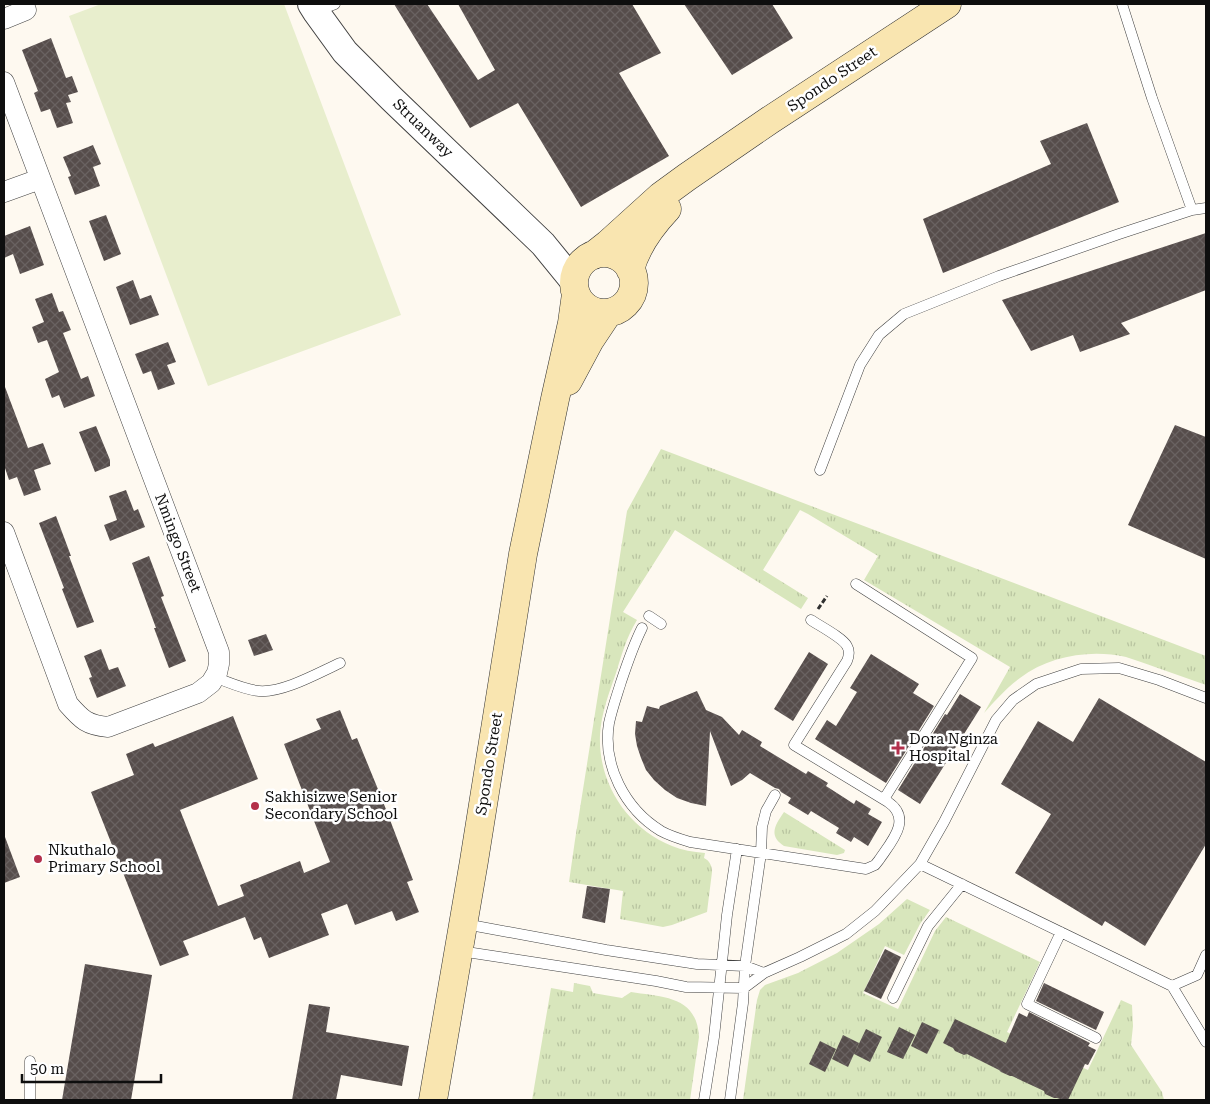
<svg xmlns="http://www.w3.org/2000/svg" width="1210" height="1104" font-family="'Roboto Serif',serif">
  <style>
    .grass { fill: url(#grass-tufts) }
    .pitch { fill: #e8eecd }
    .building { fill: url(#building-cross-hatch) }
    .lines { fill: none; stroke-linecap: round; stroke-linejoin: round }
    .service-casing { stroke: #414141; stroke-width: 11 }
    .minor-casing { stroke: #414141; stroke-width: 21 }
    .tertiary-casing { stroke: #414141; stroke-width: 28 }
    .secondary-casing { stroke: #303030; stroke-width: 29 }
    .path { stroke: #303030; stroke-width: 3; stroke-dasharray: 5 2.5; stroke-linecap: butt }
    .service { stroke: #fff; stroke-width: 10 }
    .minor { stroke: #fff; stroke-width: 20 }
    .tertiary { stroke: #fff; stroke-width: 26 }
    .secondary { stroke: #f9e5b0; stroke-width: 28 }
    .poi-dot { fill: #b3304c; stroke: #fff; stroke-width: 2 }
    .labels { text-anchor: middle; stroke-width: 5; stroke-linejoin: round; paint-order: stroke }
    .street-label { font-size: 15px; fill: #0e0e0e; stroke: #fff }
    .poi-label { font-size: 15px; fill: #0e0e0e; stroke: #fff; text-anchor: start }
  </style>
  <defs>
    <pattern id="grass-tufts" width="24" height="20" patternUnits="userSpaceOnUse" patternTransform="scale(1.25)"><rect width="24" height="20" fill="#d8e6bc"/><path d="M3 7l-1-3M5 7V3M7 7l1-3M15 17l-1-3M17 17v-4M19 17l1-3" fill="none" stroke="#b8c4a0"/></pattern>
    <pattern id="building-cross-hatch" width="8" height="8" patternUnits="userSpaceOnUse" patternTransform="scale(1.25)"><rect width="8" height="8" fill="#564d4b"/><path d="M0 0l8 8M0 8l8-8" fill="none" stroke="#696261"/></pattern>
  </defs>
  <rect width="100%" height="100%" fill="#fef9f0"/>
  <path class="grass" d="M 661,449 L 1206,656 L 1206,685 C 1189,679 1172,673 1155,667 C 1146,664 1136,660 1126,657 C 1090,649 1049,656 1020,678 C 1006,688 995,701 984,713 L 1010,667 L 864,580 L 878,556 L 808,514 L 800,510 L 763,570 L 808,598 L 801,609 L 675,530 L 623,612 L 637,620 C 626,638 622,654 616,673 C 609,693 601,714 600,735 C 598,783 627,828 672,846 C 682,850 693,852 705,853 L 704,858 C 710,861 712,866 712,872 L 707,912 L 672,925 L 663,927 L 620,919 L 623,891 L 569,882 L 575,840 L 627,511 Z
    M 784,812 L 845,850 L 844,853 L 837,855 L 784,846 C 768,836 775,825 784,812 Z
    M 907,899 L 930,910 L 920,924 L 904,955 L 885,946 L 863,993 L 898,1009 L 935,931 L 946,917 L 1040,962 L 1007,1032 L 1088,1070 L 1121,1000 L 1132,1005 L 1133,1026 L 1131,1045 L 1162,1092 L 1164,1100 L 743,1100 L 757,1000 L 760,990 L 765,985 L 798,973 L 837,953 L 879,924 Z
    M 574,983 L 590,986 L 593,993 L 622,998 L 631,992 C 663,997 697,996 699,1037 L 690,1100 L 532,1100 L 551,988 L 573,992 Z"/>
  <path class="pitch" d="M 101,4 L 284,4 L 401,315 L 208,386 L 69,16 Z"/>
  <path class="building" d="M 394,4 L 427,4 L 478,80 L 495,70 L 458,4 L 632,4 L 661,53 L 619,73 L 669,156 L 581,207 L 518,103 L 470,128 Z
    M 684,4 L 772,4 L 793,38 L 732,75 Z
    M 51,38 L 66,78 L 72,76 L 78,92 L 68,95 L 71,102 L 66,103 L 73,123 L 57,128 L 50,109 L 41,112 L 34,93 L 38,91 L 22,50 Z
    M 1087,123 L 1119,202 L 943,273 L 923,219 L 1051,164 L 1040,141 Z
    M 93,145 L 101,164 L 93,167 L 100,186 L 75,195 L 68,177 L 71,176 L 63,157 Z
    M 106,215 L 121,254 L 104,261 L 89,221 Z
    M 30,226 L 44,265 L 20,274 L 13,254 L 4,258 L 4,236 Z
    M 1206,233 L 1206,290 L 1121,323 L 1130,334 L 1080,352 L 1073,335 L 1031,351 L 1002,300 Z
    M 133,280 L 140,299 L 151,295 L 159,315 L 130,325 L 116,287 Z
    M 52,293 L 59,312 L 63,311 L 71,330 L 63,333 L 81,379 L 88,376 L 95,396 L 64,408 L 59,395 L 52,398 L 45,379 L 59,372 L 47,340 L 38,343 L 32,327 L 44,322 L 35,299 Z
    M 168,342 L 176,362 L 167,365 L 175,384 L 158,390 L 151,371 L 143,374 L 135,354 Z
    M 4,387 L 5,387 L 28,448 L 43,443 L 51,464 L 34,470 L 41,490 L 24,496 L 17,477 L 9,480 L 4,465 Z
    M 1175,425 L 1206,437 L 1206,559 L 1128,525 Z
    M 96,426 L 110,460 L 110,466 L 95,472 L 79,432 Z
    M 126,490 L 134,511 L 138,509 L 145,527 L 110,541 L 104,525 L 117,520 L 109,496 Z
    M 56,516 L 71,556 L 69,556 L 94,622 L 77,628 L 62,589 L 64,588 L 39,523 Z
    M 149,556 L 164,596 L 161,597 L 186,661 L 169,668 L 154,628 L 156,628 L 132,563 Z
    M 266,634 L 273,650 L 254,656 L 248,640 Z
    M 101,649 L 109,670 L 118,667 L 126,686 L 97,698 L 89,678 L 92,677 L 84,656 Z
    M 809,652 L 828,664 L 793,721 L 774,709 Z
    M 871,654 L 919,684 L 913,693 L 934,706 L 886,783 L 815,739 L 827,720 L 836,726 L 857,692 L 850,688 Z
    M 697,691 L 706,710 L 722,717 L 739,735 L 742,730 L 762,742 L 760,746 L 806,774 L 808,771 L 828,783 L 826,786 L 854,804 L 856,800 L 871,809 L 868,814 L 882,822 L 868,846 L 854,837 L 851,842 L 836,833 L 839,828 L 811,811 L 808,815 L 788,803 L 791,798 L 781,792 L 779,789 L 775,788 L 750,773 L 742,780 L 731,786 L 710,731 L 706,806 L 691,803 L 677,798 L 665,790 L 654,780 L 646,770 L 641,758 L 637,746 L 635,734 L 636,721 L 642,722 L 647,706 L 659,709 L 660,706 Z
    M 960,694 L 981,707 L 920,804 L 898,790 L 945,714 L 947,715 Z
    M 1099,698 L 1206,762 L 1206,844 L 1145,946 L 1105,921 L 1102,926 L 1015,873 L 1051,814 L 1001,784 L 1038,721 L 1073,742 Z
    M 340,710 L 352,740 L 357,738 L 382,799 L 413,880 L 407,882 L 419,912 L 396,921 L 392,911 L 355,925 L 347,904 L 321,914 L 329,935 L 269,958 L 261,937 L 254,940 L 245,917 L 183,941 L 189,955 L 160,966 L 91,792 L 134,775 L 126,754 L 153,743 L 155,747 L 233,716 L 258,779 L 180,810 L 218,906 L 244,896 L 240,885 L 300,861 L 304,873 L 330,862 L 284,744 L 321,729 L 316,719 Z
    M 5,837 L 20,877 L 4,883 L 4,838 Z
    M 587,886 L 610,889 L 605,923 L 582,918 Z
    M 885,949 L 901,957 L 881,999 L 864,991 Z
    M 85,964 L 152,975 L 131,1100 L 62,1100 Z
    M 1044,983 L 1104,1012 L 1096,1030 L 1036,1001 Z
    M 309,1004 L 330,1007 L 326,1032 L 409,1046 L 402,1086 L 341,1075 L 336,1100 L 292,1100 Z
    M 1029,1012 L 1090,1043 L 1088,1046 L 1096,1050 L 1088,1065 L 1085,1064 L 1068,1100 L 1063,1100 L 1057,1098 L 1054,1098 L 1045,1094 L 1044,1091 L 1012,1076 L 1010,1076 L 1001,1072 L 999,1070 L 967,1054 L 964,1055 L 955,1051 L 953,1048 L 943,1043 L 955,1019 L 1006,1043 L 1019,1013 L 1027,1017 Z
    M 922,1022 L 939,1030 L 927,1054 L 911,1046 Z
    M 899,1027 L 915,1035 L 903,1059 L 887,1052 Z
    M 866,1029 L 882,1037 L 870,1062 L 854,1054 Z
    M 843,1035 L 859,1043 L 848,1067 L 832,1059 Z
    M 820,1041 L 836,1049 L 825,1072 L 809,1064 Z"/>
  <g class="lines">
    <defs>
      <path id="service" d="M 1122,4 L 1152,98 L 1192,210
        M 317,11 L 335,4
        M 820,470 L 860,365 L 879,335 L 904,314 L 999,276 L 1119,234 L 1192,210 L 1206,208
        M 856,584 L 972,658 L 884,799
        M 649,616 L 661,624
        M 642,628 C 633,646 627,664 621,682 C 617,695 612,709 609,723 C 602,765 625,809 661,831 C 670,836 680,839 690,842 L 866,869 L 875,865 L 879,860 C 891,842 913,819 888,802 L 794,745 L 847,661 C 849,656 850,651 847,646 C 843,638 820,626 811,620
        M 214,677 C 228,682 245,690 259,691 C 283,693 318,673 340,663
        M 920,864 L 1172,986 L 1206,1042
        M 465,924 L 606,950 L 697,964 L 745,966 L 764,973
        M 1061,932 L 1027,1004 L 1096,1038
        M 460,951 L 656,981 L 686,987 L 744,988 L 764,973 L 800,957 L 846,934 L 875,911 L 920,864 L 944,822 L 996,720 L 1013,700 L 1036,684 L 1081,669 L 1119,668 L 1159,680 L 1206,698
        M 1172,986 L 1197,975 L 1206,955
        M 893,998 L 928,926 L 962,884
        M 30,1100 L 30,1061
        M 704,1100 L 714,1037 L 727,915 L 737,849
        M 730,1100 L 743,1003 L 745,966 L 761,853 L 762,827 L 766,811 L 775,795"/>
      <path id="minor" d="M 4,19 L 26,10 L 23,4
        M 4,82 L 219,652 L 219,664 L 217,673 L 211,683 L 198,693 L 108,727 C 87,725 82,720 68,704 L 4,532
        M 4,192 L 40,179"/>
      <path id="tertiary" d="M 311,4 L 316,12 L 345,52 L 392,99 L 543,244 L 574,282"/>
      <path id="secondary" d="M574 283a30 30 0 1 1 60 0a30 30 0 1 1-60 0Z
        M 594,255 L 608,244 L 661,196 L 687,177 L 770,120 L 947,4
        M 630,269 C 637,245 650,227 667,209
        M 568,381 L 590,340 L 608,313
        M 433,1100 L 474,861 L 523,554 L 555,399 L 572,323 L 576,294"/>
    </defs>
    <use href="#service" class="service-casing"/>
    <use href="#minor" class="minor-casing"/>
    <use href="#tertiary" class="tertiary-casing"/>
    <use href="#secondary" class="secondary-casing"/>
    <path class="path" d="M 818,609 L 827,596"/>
    <use href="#service" class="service"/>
    <use href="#minor" class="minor"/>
    <use href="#tertiary" class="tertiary"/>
    <use href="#secondary" class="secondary"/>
  </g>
  <g class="poi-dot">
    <path d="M895.5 740.5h5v5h5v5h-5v5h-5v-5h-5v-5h5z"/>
    <circle cx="255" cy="806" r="5"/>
    <circle cx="38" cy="859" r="5"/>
  </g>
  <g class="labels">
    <g class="street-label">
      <text transform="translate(832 79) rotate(-34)" y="5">Spondo Street</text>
      <text transform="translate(423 128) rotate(44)" y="5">Struanway</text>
      <text transform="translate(178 543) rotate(69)" y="5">Nmingo Street</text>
      <text transform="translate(489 764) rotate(-81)" y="5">Spondo Street</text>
    </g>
    <g class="poi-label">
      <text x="909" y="744">Dora Nginza<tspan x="909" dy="17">Hospital</tspan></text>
      <text x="265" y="802">Sakhisizwe Senior<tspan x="265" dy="17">Secondary School</tspan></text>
      <text x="48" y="855">Nkuthalo<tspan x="48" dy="17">Primary School</tspan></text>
    </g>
  </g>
  <rect width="1210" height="1104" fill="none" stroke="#0e0e0e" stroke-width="10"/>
  <path d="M22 1074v8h139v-8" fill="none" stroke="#0e0e0e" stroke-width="2.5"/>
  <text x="30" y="1074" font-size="15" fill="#0e0e0e" stroke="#ffffff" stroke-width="4" paint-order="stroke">50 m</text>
</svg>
